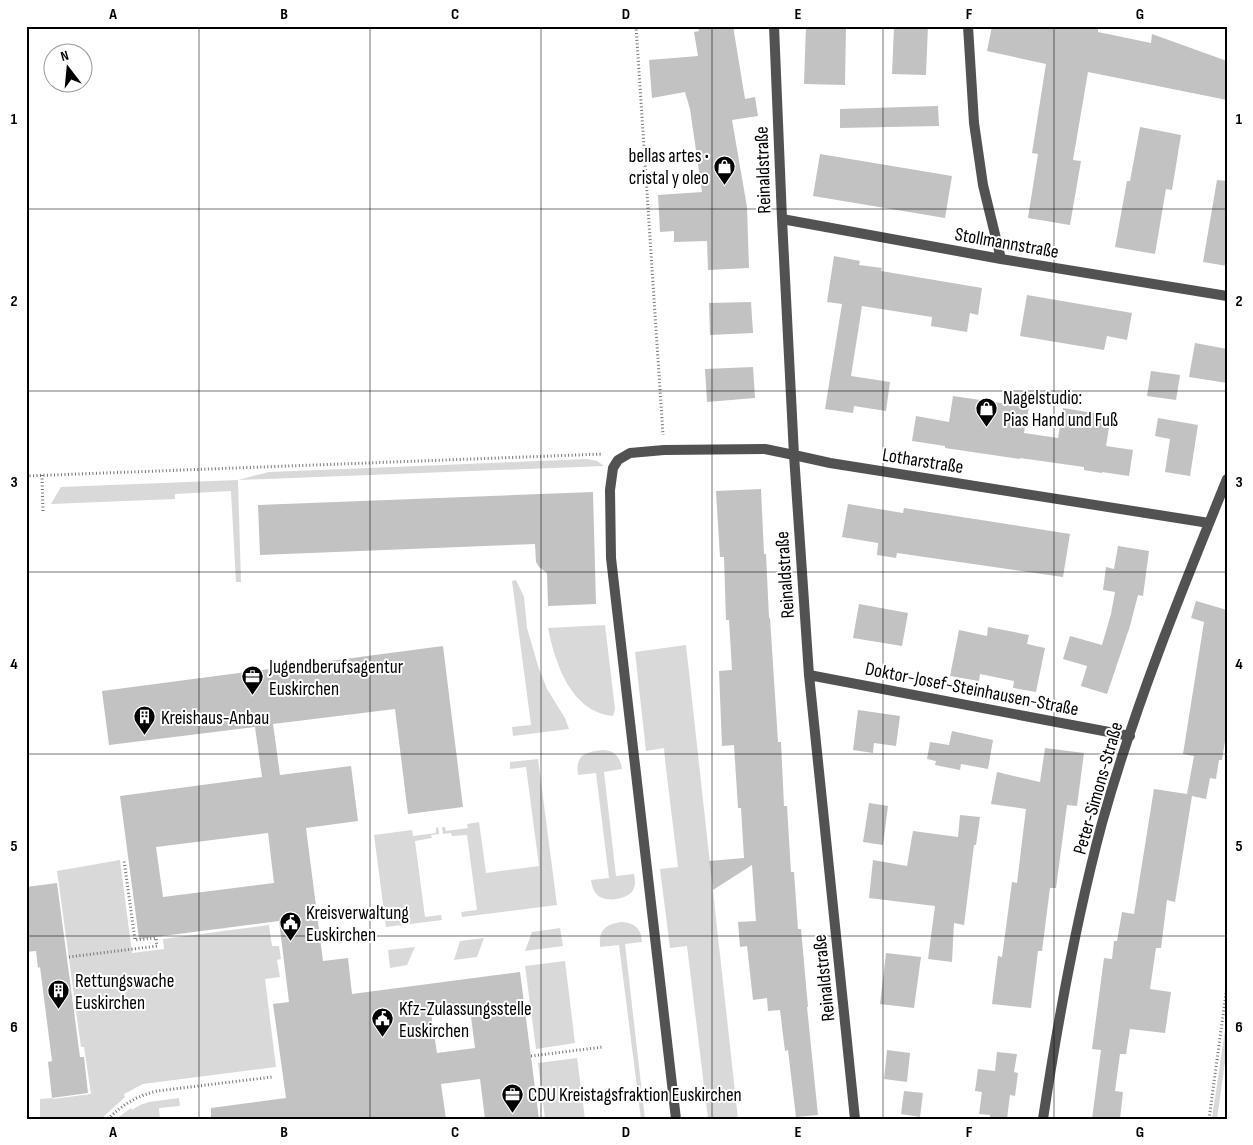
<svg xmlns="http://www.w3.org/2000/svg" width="1253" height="1145" font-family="'Sofia Sans Condensed',sans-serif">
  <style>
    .green { fill: #d9d9d9 }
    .building { fill: #c2c2c2; fill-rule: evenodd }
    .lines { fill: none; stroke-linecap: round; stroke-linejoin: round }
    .path { stroke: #747474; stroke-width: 3; stroke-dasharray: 1 2.5; stroke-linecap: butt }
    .service { stroke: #525252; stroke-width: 10 }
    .minor { stroke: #525252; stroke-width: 10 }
    .grid { fill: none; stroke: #000; stroke-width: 1; stroke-opacity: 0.55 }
    .labels { text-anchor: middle; stroke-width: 4; stroke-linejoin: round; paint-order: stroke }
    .poi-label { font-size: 19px; fill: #000; stroke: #fff; text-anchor: start }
    .street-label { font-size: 19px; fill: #000; stroke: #fff }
    .neatline { fill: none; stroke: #000; stroke-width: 2 }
    .grid-label { font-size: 16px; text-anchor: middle; font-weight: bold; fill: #000 }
  </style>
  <rect width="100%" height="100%" fill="#fff"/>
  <path class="green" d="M 587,459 L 597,461 L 604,466 L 238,480 L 241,582 L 236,582 L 231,491 L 175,494 L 175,499 L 51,504 L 61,487 L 238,480 L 269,472 Z
    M 516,580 L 524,597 L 527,628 L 539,669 L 547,689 L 565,718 L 569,729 L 513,736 L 512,727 L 531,725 L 512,581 Z
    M 605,625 L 615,709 L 613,716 C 571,712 555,663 548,628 Z
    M 686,645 L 738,1119 L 708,1119 L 687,946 L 670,948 L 660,869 L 678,867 L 665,760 L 664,748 L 646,751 L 635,652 Z
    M 602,750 C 615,750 620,757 622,769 L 604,772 L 616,876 L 634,874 C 635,880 636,885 633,890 C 628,899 609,902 600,897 C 594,893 592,887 591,880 L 609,878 L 596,773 L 578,775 C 575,755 585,752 602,750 Z
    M 538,759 L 557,905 L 462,917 L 461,912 L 477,910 L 467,835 L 452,836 L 451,833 L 443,834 L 442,827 L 445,827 L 446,831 L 468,828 L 467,824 L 479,822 L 486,873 L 539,866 L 526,767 L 510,769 L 510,762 Z
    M 438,827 L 439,834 L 431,835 L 432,838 L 415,841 L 425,917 L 441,915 L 442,920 L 386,927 L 374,835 L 412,830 L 413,836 L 436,833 L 436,828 Z
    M 120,860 L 132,953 L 164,949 L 163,939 L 269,925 L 272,946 L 279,946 L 281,959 L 277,960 L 280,977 L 265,979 L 276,1067 L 143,1084 L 124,1094 L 125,1097 L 101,1119 L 40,1119 L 40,1099 L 52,1098 L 53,1099 L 91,1094 L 84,1047 L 81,1047 L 57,871 Z
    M 621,922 C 635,923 641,928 642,942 L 625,944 L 645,1119 L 641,1119 L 619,945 L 600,947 C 599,930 604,925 621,922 Z
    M 560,928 L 563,946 L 525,951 L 532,932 Z
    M 484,938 L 477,957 L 454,960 L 460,941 Z
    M 415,947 L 407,965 L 390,968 L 388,950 Z
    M 565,961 L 575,1043 L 536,1049 L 525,966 Z
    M 1227,1016 L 1227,1048 L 1217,1119 L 1212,1119 Z
    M 577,1058 L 585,1119 L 545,1119 L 538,1063 Z
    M 179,1098 L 180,1106 L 159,1108 L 160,1119 L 116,1119 L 131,1108 L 132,1110 L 140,1105 L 149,1102 Z"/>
  <path class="building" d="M 698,26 L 733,26 L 745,99 L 755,97 L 758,116 L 732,120 L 747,207 L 749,268 L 708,270 L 707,241 L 674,242 L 674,231 L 660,232 L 658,195 L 702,192 L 690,109 L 685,92 L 652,98 L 649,60 L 698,56 L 694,32 L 699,31 Z
    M 806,26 L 846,26 L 845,85 L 804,84 Z
    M 894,26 L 928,26 L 926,75 L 892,74 Z
    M 992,26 L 1098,26 L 1098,32 L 1151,43 L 1152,34 L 1227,61 L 1227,100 L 1088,72 L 1073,160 L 1081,161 L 1070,225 L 1028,218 L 1038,154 L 1032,153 L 1046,64 L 987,51 Z
    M 938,106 L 939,126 L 840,128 L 840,109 Z
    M 1140,127 L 1181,135 L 1172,190 L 1166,189 L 1155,254 L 1115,247 L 1127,181 L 1130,181 Z
    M 820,154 L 952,176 L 945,218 L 813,196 Z
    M 1217,180 L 1227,181 L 1227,266 L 1203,262 Z
    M 834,256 L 860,261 L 859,265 L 882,268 L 881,271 L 982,288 L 978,315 L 970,313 L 967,332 L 931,326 L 932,317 L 862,306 L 851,376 L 890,382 L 886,411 L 854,406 L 853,413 L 825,409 L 842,304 L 827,302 Z
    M 1027,295 L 1132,313 L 1127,340 L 1107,336 L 1104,350 L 1020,336 Z
    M 751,302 L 753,333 L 710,335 L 709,303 Z
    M 1195,343 L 1227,349 L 1227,383 L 1189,377 Z
    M 753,367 L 755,398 L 707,402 L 705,369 Z
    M 1151,371 L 1180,375 L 1176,400 L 1147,396 Z
    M 953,396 L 1029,407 L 1024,433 L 1058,438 L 1063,408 L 1111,416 L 1106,446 L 1133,450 L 1129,476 L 1102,472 L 1102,473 L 1084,470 L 1084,467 L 1020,458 L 1020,459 L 945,448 L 945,446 L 912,441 L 916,416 L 949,422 Z
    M 1158,418 L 1198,425 L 1190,476 L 1165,472 L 1170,439 L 1155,436 Z
    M 761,489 L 764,554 L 766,554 L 769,618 L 770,618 L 778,742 L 781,742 L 784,806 L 787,806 L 791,872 L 794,872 L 798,929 L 801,929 L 808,1007 L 807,1007 L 818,1115 L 796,1117 L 788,1050 L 785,1051 L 780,1010 L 768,1011 L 767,998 L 753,1000 L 747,946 L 740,947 L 738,922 L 756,921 L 752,865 L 713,890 L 709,861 L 744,858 L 741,808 L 738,808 L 734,745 L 722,746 L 719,671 L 732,670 L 729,620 L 726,620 L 724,557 L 720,557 L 716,491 Z
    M 593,492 L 596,604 L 548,606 L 547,573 L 539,567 L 536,562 L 535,544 L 260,555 L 258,505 Z
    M 848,504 L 903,513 L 904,508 L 1070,534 L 1063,577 L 897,553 L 896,558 L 877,555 L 878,543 L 842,537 Z
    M 1118,546 L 1149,551 L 1143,596 L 1138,595 L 1130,626 L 1107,694 L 1081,686 L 1087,666 L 1063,659 L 1070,636 L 1102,645 L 1111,614 L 1115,592 L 1103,590 L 1106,567 L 1114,569 Z
    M 1196,601 L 1227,610 L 1227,729 L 1222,760 L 1219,760 L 1216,779 L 1210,778 L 1206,799 L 1192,796 L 1175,902 L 1167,900 L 1161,948 L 1156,948 L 1150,989 L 1171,992 L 1165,1033 L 1130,1029 L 1126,1054 L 1120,1054 L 1115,1091 L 1123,1092 L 1120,1119 L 1092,1119 L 1101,1050 L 1092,1049 L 1104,958 L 1112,959 L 1114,941 L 1117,941 L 1122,912 L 1134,914 L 1154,789 L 1187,794 L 1194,756 L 1183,754 L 1204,622 L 1191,618 Z
    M 859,604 L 908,613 L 902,646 L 853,638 Z
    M 988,627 L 1029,635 L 1027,644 L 1045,648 L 1036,692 L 1013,688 L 1014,681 L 980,674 L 979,681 L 950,676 L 959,630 L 987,636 Z
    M 443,646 L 463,807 L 408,814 L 395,709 L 273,724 L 280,775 L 351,766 L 358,821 L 306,828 L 323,961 L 348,958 L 352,994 L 520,972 L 539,1119 L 485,1119 L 480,1079 L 441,1084 L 446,1119 L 211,1119 L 211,1108 L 286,1098 L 273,1004 L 289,1002 L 279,921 L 139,939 L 120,796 L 262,777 L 255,727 L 109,745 L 102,691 ZM 268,833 L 274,883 L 163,897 L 156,847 ZM 470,1009 L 475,1048 L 437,1053 L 431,1014 Z
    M 858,710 L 900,716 L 896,746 L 874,743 L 873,753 L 853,750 Z
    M 952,731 L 993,740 L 988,769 L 961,764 L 960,770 L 935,765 L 936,761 L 927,759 L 930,742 L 949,745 Z
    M 1045,748 L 1084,753 L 1077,806 L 1067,805 L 1056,888 L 1050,888 L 1042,951 L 1038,951 L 1031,1008 L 992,1004 L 998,956 L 1002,957 L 1012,882 L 1017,883 L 1026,809 L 991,804 L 997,772 L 1040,782 Z
    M 869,803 L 888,806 L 883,845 L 863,842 Z
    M 960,815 L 980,817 L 976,845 L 974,845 L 964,925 L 954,923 L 952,962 L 928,959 L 935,906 L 869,898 L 873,860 L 907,866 L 913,831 L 958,837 Z
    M 57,883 L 80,1057 L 84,1057 L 88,1093 L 52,1098 L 48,1062 L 52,1061 L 40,967 L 38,968 L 36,951 L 26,952 L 26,887 Z
    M 886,953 L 921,957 L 914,1008 L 880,1004 Z
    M 887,1050 L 910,1053 L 907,1082 L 884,1079 Z
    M 997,1052 L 1017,1054 L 1014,1072 L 1018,1073 L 1015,1096 L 1010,1095 L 1007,1119 L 990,1119 L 990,1115 L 979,1114 L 982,1092 L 975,1091 L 978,1069 L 995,1071 Z
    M 904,1091 L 923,1093 L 920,1117 L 901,1114 Z"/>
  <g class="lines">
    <path class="path" d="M 636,26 L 663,435
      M 42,475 L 43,512
      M 26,476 L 603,454
      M 69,957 L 157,946 L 156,938 L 135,940 L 124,860
      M 531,1056 L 603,1047
      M 108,1119 C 123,1104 137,1096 157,1091 L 272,1077
      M 1209,1119 L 1227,986"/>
    <path class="service" d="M 676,1119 L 611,558 L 610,490 L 613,468 L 618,460 L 630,453 L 664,450 L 765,449 L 794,455"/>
    <path class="minor" d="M 774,26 L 782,219 L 794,455 L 809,675 L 855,1119
      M 968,26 L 974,123 L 983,185 L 1001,259
      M 782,219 L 1001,259 L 1227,296
      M 794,455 L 830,463 L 1209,523
      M 809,675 L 1130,736
      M 1043,1119 C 1058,1020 1076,920 1102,823 C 1135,705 1181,592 1227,479"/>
  </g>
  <path class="grid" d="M 199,26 L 199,1119M 370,26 L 370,1119M 541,26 L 541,1119M 712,26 L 712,1119M 883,26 L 883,1119M 1054,26 L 1054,1119M 26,209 L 1227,209M 26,391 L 1227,391M 26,572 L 1227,572M 26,754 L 1227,754M 26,936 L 1227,936"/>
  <defs>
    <symbol id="shop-pin" viewBox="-11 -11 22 30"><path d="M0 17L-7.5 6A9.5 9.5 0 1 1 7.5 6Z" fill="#000" stroke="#fff"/><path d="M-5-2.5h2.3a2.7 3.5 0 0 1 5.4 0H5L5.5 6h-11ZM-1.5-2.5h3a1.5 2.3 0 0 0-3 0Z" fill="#fff"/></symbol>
    <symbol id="office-pin" viewBox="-11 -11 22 30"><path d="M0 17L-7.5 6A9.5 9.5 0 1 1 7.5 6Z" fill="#000" stroke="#fff"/><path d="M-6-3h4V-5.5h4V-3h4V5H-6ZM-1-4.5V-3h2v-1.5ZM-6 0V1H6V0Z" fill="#fff"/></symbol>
    <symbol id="building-pin" viewBox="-11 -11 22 30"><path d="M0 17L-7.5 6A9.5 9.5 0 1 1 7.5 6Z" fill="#000" stroke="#fff"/><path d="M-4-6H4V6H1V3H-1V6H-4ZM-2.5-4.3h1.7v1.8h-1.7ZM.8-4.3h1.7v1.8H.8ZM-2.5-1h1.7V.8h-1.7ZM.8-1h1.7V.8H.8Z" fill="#fff"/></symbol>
    <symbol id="civic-pin" viewBox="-11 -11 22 30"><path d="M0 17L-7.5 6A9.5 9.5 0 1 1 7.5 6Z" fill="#000" stroke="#fff"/><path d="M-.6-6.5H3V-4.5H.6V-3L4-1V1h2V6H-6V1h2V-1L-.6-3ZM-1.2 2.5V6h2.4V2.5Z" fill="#fff"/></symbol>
  </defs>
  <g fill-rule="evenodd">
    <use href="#shop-pin" x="712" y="154" width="25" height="34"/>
    <use href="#shop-pin" x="974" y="396" width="25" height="34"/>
    <use href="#office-pin" x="240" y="664" width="25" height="34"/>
    <use href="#building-pin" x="132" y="704" width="25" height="34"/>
    <use href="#civic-pin" x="278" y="910" width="25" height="34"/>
    <use href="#building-pin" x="46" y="978" width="25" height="34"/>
    <use href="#civic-pin" x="370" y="1006" width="25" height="34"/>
    <use href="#office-pin" x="500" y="1082" width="25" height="34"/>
  </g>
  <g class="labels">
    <g class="poi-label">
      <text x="709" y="162" text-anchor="end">bellas artes •<tspan x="709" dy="22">cristal y oleo</tspan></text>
      <text x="1003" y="404">Nagelstudio:<tspan x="1003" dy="22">Pias Hand und Fuß</tspan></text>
      <text x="269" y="673">Jugendberufsagentur<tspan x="269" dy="22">Euskirchen</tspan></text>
      <text x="161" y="724">Kreishaus-Anbau</text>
      <text x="306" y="919">Kreisverwaltung<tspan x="306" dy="22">Euskirchen</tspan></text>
      <text x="75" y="987">Rettungswache<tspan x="75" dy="22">Euskirchen</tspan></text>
      <text x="399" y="1015">Kfz-Zulassungsstelle<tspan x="399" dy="22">Euskirchen</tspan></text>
      <text x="528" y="1101">CDU Kreistagsfraktion Euskirchen</text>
    </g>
    <g class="street-label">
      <text transform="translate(762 170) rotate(-92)" y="7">Reinaldstraße</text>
      <text transform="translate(1007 242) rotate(10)" y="7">Stollmannstraße</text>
      <text transform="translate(923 460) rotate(9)" y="7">Lotharstraße</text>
      <text transform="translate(784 575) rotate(-94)" y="7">Reinaldstraße</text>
      <text transform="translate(972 688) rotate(11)" y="7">Doktor-Josef-Steinhausen-Straße</text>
      <text transform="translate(1097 788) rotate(-74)" y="7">Peter-Simons-Straße</text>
      <text transform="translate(823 978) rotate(-96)" y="7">Reinaldstraße</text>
    </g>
  </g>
  <rect width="1253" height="1145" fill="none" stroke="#ffffff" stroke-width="55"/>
  <g transform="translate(68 68) rotate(344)"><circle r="24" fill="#ffffff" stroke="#999999"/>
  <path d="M0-4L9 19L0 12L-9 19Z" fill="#000000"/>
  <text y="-8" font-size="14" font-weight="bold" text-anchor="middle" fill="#000000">N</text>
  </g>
  <rect x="28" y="28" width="1198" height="1090" class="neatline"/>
  <g class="grid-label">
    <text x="113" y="19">A</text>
    <text x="284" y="19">B</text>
    <text x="455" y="19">C</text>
    <text x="626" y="19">D</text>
    <text x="798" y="19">E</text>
    <text x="969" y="19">F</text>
    <text x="1140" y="19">G</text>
    <text x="14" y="124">1</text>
    <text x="1239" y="124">1</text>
    <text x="14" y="306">2</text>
    <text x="1239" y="306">2</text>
    <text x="14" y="487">3</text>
    <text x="1239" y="487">3</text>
    <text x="14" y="669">4</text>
    <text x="1239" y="669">4</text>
    <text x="14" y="851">5</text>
    <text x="1239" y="851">5</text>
    <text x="14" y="1032">6</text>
    <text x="1239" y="1032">6</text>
    <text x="113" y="1137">A</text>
    <text x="284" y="1137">B</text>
    <text x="455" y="1137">C</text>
    <text x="626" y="1137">D</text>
    <text x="798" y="1137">E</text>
    <text x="969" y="1137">F</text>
    <text x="1140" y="1137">G</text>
  </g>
</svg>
